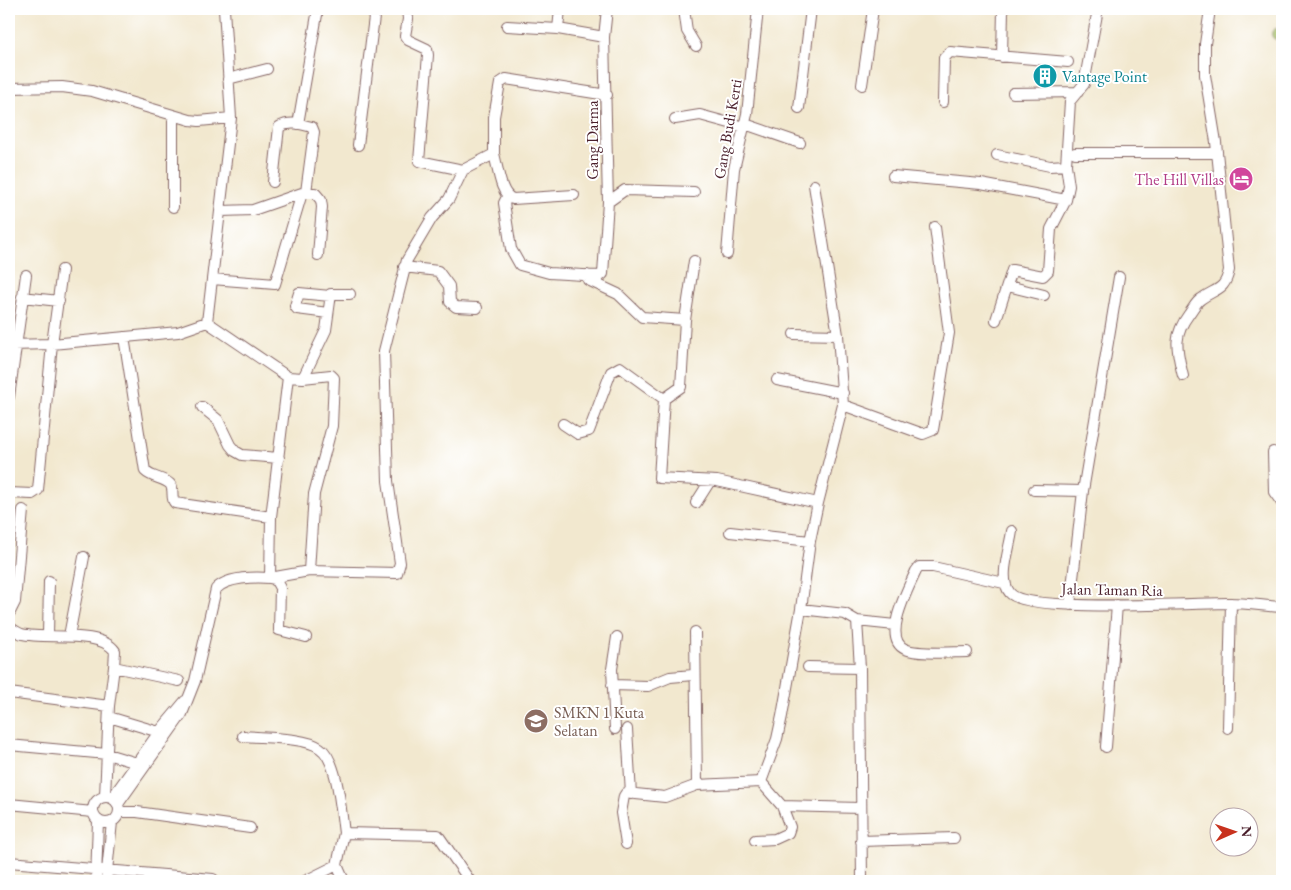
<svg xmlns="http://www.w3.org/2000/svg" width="1291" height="890" font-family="'EB Garamond',serif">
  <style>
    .green { fill: #a3be64; stroke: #766e48 }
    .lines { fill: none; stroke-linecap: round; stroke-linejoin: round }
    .street-casing { stroke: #856564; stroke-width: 12 }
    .street { stroke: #fff; stroke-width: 10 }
    .labels { text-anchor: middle; stroke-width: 4; stroke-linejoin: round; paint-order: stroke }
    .culture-label { font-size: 16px; fill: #0d838f; stroke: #fff; text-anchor: start }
    .street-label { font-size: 16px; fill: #4a1f2b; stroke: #fff }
    .hotel-label { font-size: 16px; fill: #b23c85; stroke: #fff; text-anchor: end }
    .education-label { font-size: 16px; fill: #785e54; stroke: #fff; text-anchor: start }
  </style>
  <rect width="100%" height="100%" fill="#fff"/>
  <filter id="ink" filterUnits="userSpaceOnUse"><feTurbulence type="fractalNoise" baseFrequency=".02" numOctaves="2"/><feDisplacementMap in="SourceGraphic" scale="10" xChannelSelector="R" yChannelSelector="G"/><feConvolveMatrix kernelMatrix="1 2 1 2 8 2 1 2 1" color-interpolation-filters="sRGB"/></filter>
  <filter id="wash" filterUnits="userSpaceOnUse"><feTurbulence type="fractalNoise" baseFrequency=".0096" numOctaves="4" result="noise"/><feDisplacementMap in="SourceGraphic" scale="20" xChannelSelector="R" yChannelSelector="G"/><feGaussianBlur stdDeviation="1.12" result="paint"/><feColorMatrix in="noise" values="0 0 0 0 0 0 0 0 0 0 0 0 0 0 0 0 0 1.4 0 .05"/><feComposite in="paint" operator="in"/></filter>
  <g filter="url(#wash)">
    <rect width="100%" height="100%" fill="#f2e8cf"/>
    <path class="green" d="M1271.5 34a5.5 5.5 0 1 1 11 0a5.5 5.5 0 1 1-11 0Z"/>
  </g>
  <g filter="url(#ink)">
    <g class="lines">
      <defs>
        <path id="street" d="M 407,9 L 408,19 L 405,36 L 408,40 L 427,49 L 428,55 L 419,161 L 463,170
          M 684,9 L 687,31 L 696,46
          M 507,26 L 558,29 L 604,37
          M 558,29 L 560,9
          M 1002,57 L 1003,9
          M 228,79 L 267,69
          M 862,85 L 873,9
          M 9,88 L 62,87 L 92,91 L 190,120 L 199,121 L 231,118
          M 1013,93 L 1078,92
          M 943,102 L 944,58 L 950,52 L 1068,62
          M 799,108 L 811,9
          M 675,119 L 700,115 L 744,127
          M 298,124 L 318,9
          M 745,124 L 800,143
          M 358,145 L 375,9
          M 1075,153 L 1216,153
          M 494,154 C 498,167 500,195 513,199 L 574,195
          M 997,155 L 1050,166 L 1066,165
          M 893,176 L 981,184 L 1066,200
          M 273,182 L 279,127 C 289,121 301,124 312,127 L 314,132 L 306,192
          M 507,197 L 504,203 L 511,249 L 520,265 L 549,273 L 600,276 L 603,274 L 608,202 L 604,37 L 607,9
          M 608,202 L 625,190 L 694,192
          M 173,207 L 173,115
          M 221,211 L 253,210 L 302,193 L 315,193 L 321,200 L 322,207 L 318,255
          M 727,254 L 734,169 L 747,114 L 758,9
          M 404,267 L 438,271 L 449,286 L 450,302 L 456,307 L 477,308
          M 587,275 L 588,280 L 618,294 L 642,317 L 685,320
          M 212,279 L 275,284 L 302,193
          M 1008,286 L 1044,295
          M 22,297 L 59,301
          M 328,313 L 297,309 L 295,306 L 299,293 L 330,296
          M 996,320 L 1012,270 L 1043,276 L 1048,271 L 1051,229 L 1066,200 L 1069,186 L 1066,165 L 1070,101 L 1084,84 L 1098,9
          M 207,322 L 288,377 L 303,378 L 331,375 L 334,378 L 332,426 L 314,494 L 309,571 L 270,578
          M 794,334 L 838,335
          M 124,337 L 145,471 C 152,478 164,478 170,484 C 175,490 170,498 175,503 L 271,517
          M 9,345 L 52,344 L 178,332 L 207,322 L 231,118 L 224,9
          M 1183,376 C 1177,350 1172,337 1189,314 C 1193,309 1196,302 1201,299 C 1216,288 1225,291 1229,270 L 1216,142 L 1205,75 L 1205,44 L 1210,9
          M 303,378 L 326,330 L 331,294 L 350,294
          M 777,380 L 843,393
          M 9,397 L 26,275
          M 664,399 L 681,387 L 685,320 L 694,261
          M 843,405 L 923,434 L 933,430 L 949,333 L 935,227
          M 202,407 L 218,420 L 230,445 L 235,451 L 242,455 L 279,458
          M 563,424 L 578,434 L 589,431 L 611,372 L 620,367 L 664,399 L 659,478 L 717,481 L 818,503
          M 1273,452 L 1274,492 L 1282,503
          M 1034,490 L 1083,491
          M 9,493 L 32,494 L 38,490 L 52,344 L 62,270
          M 696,503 L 710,481
          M 1012,531 C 1010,548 998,579 1010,593 C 1025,613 1196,603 1229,603 C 1247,603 1265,606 1282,607
          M 730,532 L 810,541
          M 309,571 L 397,573 L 400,563 L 388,481 L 384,351 L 407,260 L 432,218 L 449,199 L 463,170 L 494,154 L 494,117 L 500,83 L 506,79 L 607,95
          M 270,578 L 275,579 L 280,588 L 279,630 L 306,637
          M 1070,605 L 1083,491 L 1119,277
          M 801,609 L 810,541 L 818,503 L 843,405 L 838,335 L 814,185
          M 10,612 L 15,602 L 23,510
          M 857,621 L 895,625
          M 9,627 C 13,629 18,633 22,634 C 45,640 100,629 115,651 L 114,667
          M 695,632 L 697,785
          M 48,636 L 49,581
          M 69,636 L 84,557
          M 967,652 C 952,652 919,655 905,649 C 881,638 909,587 916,571 L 919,567 L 933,567 L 1004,583
          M 808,667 L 860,668
          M 612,685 L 648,686 L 670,677 L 693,675
          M 9,693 L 109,706
          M 109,717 L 159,732
          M 1228,728 L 1231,603
          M 615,729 L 612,669 L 617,637
          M 627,729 L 631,794
          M 243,736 C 262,738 306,737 320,748 C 338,760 341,812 344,833 L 438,835 L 470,881
          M 9,745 L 107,754 L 137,763
          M 1106,747 L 1117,605
          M 105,796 L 109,706 L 114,667 L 179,681
          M93 810a13 13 0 1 1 26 0a13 13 0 1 1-26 0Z
          M 112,798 L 159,732 L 185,701
          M 9,804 L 93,812
          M 118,804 L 182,714 L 195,681 L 216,589 C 227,577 255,577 270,578 L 271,517 L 288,377
          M 860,808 L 782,806 L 761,782 L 777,739 L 782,716 L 801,609 L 845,614 L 857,621 L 860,668 L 862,881
          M 119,812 L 137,812 L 250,828
          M 755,840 L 775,839 L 788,833 L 790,827 L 782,806
          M 861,841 L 954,838
          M 626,844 L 621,813 L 624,796 L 626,793 L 665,797 L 697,785 L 761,782
          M 9,862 L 213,879
          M 337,865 L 344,881
          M 96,881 L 98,820
          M 106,881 L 112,822
          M 305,881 L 337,865 L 344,833"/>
      </defs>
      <use href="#street" class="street-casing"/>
      <use href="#street" class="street"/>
    </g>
  </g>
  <defs>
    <symbol id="building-disc" viewBox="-11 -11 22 22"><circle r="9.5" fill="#0f9aa8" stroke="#fff"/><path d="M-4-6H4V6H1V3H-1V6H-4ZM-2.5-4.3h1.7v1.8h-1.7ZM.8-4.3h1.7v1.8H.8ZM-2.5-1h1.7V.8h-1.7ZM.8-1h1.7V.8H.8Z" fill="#fff"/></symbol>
    <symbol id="hotel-disc" viewBox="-11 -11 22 22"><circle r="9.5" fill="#d1479c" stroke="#fff"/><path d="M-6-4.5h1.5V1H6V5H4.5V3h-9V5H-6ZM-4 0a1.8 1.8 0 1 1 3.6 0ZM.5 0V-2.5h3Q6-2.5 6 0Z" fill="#fff"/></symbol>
    <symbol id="school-disc" viewBox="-11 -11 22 22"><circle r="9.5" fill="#8d6e63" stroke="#fff"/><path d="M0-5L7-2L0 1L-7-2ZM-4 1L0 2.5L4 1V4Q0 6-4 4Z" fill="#fff"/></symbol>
  </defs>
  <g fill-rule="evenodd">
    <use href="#building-disc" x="1031" y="62" width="28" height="28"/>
    <use href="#hotel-disc" x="1227" y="165" width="28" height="28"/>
    <use href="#school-disc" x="522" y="707" width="28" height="28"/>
  </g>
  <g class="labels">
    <g class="culture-label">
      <text x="1062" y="82">Vantage Point</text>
    </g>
    <g class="street-label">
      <text transform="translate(727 129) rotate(-80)" y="6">Gang Budi Kerti</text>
      <text transform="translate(592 140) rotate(-90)" y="6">Gang Darma</text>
      <text transform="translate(1112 589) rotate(1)" y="6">Jalan Taman Ria</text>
    </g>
    <g class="hotel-label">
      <text x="1224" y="185">The Hill Villas</text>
    </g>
    <g class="education-label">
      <text x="554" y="718">SMKN 1 Kuta<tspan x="554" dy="18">Selatan</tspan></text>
    </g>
  </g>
  <rect width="1291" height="890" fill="none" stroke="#fff" stroke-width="30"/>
  <g transform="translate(1234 832) rotate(88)"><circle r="24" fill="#ffffff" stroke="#b7a5aa"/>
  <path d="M0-4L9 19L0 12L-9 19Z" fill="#c8321e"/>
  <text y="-8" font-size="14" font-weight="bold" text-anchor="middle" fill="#4a1f2b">N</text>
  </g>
</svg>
